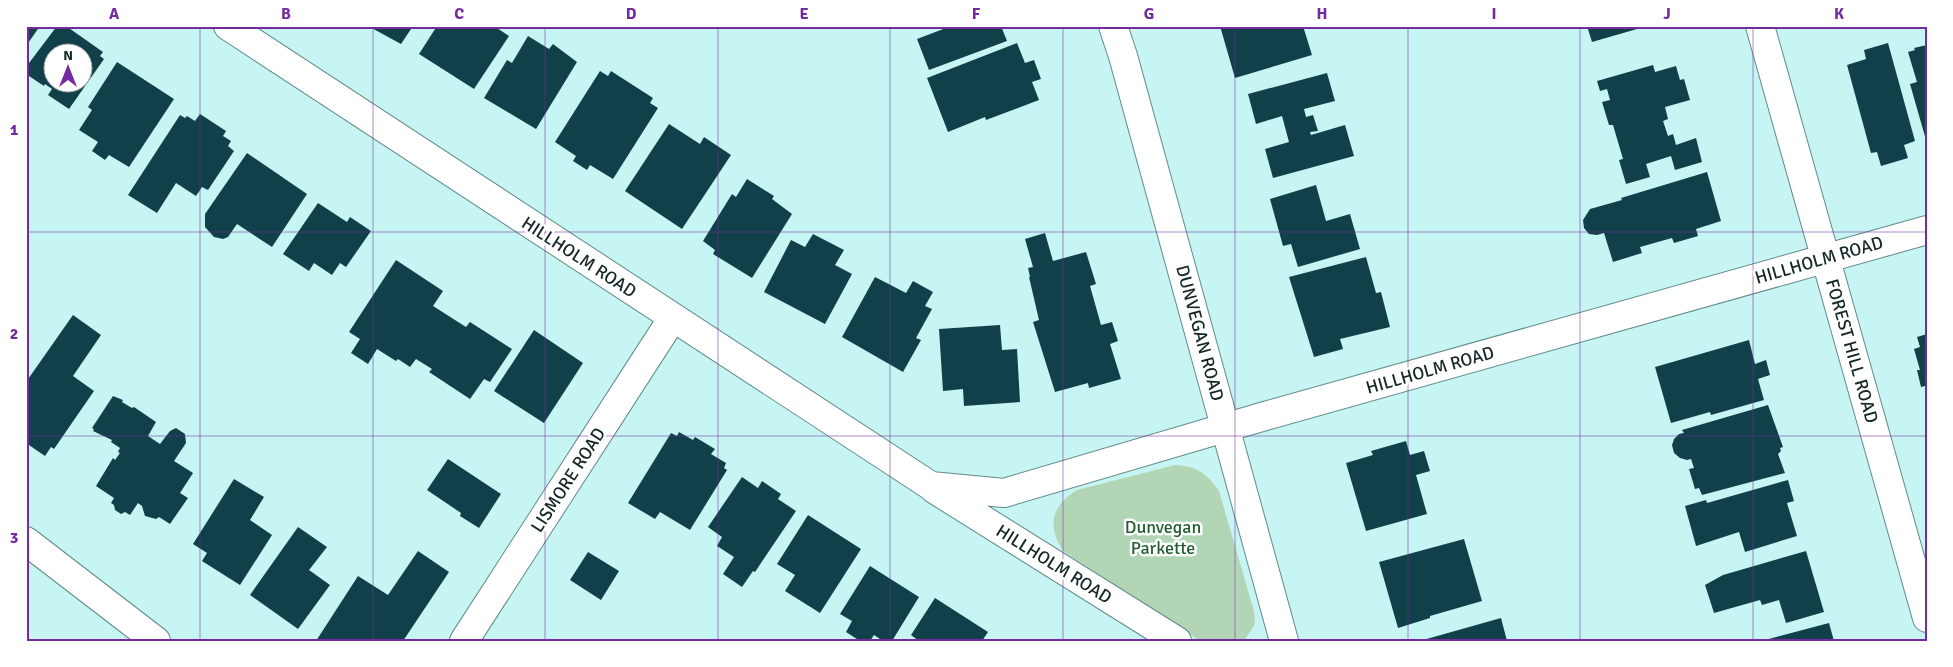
<svg xmlns="http://www.w3.org/2000/svg" width="1953" height="667" font-family="Signika,sans-serif">
  <style>
    .green { fill: #b2d6b5 }
    .building { fill: #11404b; fill-rule: evenodd }
    .lines { fill: none; stroke-linecap: round; stroke-linejoin: round }
    .minor-casing { stroke: #618b8a; stroke-width: 30 }
    .minor { stroke: #fff; stroke-width: 28 }
    .grid { fill: none; stroke: #732b9f; stroke-width: 1; stroke-opacity: 0.55 }
    .labels { text-anchor: middle; stroke-width: 5; stroke-linejoin: round; paint-order: stroke }
    .street-label { font-size: 18px; fill: #142625; stroke: #fff }
    .park-label { font-size: 18px; fill: #255e30; stroke: #fff }
    .neatline { fill: none; stroke: #732b9f; stroke-width: 2 }
    .grid-label { font-size: 16px; text-anchor: middle; font-weight: bold; fill: #732b9f }
  </style>
  <rect width="100%" height="100%" fill="#c7f5f3"/>
  <path class="green" d="M 1175,465 C 1196,466 1207,473 1219,491 L 1254,611 L 1255,624 L 1244,641 L 1200,641 L 1063,551 C 1047,526 1051,506 1077,490 Z"/>
  <path class="building" d="M 26,26 L 40,26 L 26,46 Z
    M 57,26 L 66,26 L 103,52 L 100,56 L 104,59 L 69,109 L 48,95 L 52,89 L 45,84 L 44,86 L 26,74 L 26,67 ZM 52,52 L 82,52 L 82,82 L 52,82 Z
    M 368,26 L 413,26 L 401,44 Z
    M 437,26 L 494,26 L 509,36 L 474,89 L 419,54 Z
    M 945,26 L 1001,26 L 1007,41 L 929,70 L 917,39 L 946,28 Z
    M 1220,26 L 1303,26 L 1312,55 L 1235,78 Z
    M 1587,26 L 1644,26 L 1644,27 L 1592,42 Z
    M 528,36 L 549,49 L 553,44 L 577,62 L 536,129 L 484,98 L 507,60 L 512,63 Z
    M 1017,43 L 1025,63 L 1034,60 L 1041,79 L 1032,82 L 1039,100 L 986,120 L 985,117 L 948,132 L 927,78 Z
    M 1888,43 L 1915,141 L 1904,145 L 1908,158 L 1881,166 L 1877,152 L 1871,153 L 1847,65 L 1866,59 L 1864,50 Z
    M 1927,45 L 1927,140 L 1926,140 L 1910,84 L 1917,82 L 1908,52 L 1915,50 L 1914,48 Z
    M 117,62 L 174,99 L 129,167 L 109,155 L 105,160 L 92,151 L 98,142 L 79,130 L 92,110 L 88,107 Z
    M 1653,65 L 1655,72 L 1676,66 L 1680,80 L 1684,79 L 1690,100 L 1665,107 L 1668,119 L 1663,121 L 1668,136 L 1673,134 L 1676,145 L 1696,138 L 1702,162 L 1675,170 L 1671,156 L 1646,164 L 1650,177 L 1626,184 L 1619,160 L 1623,159 L 1613,125 L 1609,125 L 1602,102 L 1610,100 L 1607,89 L 1600,91 L 1597,81 Z
    M 600,71 L 608,76 L 611,71 L 653,98 L 650,103 L 658,108 L 613,179 L 590,165 L 587,170 L 573,161 L 576,156 L 555,142 Z
    M 1327,73 L 1335,101 L 1304,109 L 1306,117 L 1313,115 L 1318,131 L 1310,132 L 1311,135 L 1345,125 L 1354,156 L 1273,178 L 1265,149 L 1289,142 L 1282,116 L 1256,124 L 1248,94 Z
    M 200,114 L 226,131 L 223,136 L 231,141 L 228,146 L 234,151 L 208,190 L 202,187 L 196,196 L 176,183 L 157,213 L 128,195 L 180,115 L 185,118 L 187,116 L 195,121 Z
    M 669,124 L 700,144 L 704,137 L 731,155 L 682,229 L 625,191 Z
    M 247,153 L 307,194 L 272,247 L 237,224 L 228,237 L 223,239 L 214,237 L 205,227 L 205,214 Z
    M 1707,172 L 1721,221 L 1696,229 L 1698,236 L 1674,243 L 1672,238 L 1640,247 L 1642,253 L 1613,262 L 1604,233 L 1597,235 L 1589,234 L 1584,228 L 1583,220 L 1590,209 L 1622,200 L 1621,198 Z
    M 747,179 L 774,196 L 772,199 L 792,214 L 752,278 L 713,254 L 715,250 L 703,241 L 732,194 L 736,197 Z
    M 1316,185 L 1326,221 L 1350,214 L 1360,249 L 1298,267 L 1291,244 L 1283,246 L 1270,199 Z
    M 318,203 L 347,222 L 350,217 L 371,231 L 346,267 L 340,263 L 332,275 L 314,263 L 309,271 L 283,254 Z
    M 1045,233 L 1053,261 L 1086,252 L 1096,284 L 1090,286 L 1101,325 L 1112,322 L 1118,341 L 1110,344 L 1121,379 L 1089,388 L 1088,383 L 1055,392 L 1033,322 L 1039,320 L 1029,277 L 1030,277 L 1028,268 L 1033,267 L 1025,239 Z
    M 813,234 L 844,250 L 835,265 L 852,274 L 825,324 L 764,292 L 791,240 L 805,247 Z
    M 1366,257 L 1376,293 L 1381,292 L 1390,327 L 1340,339 L 1343,349 L 1314,357 L 1289,277 Z
    M 396,260 L 443,291 L 433,306 L 466,327 L 470,322 L 512,349 L 490,382 L 484,379 L 470,399 L 429,372 L 432,369 L 416,359 L 410,367 L 398,359 L 396,361 L 377,349 L 368,364 L 351,353 L 360,339 L 349,332 Z
    M 875,277 L 906,293 L 913,281 L 933,292 L 925,306 L 932,309 L 916,338 L 921,340 L 903,372 L 842,337 Z
    M 73,315 L 101,335 L 73,376 L 94,391 L 54,449 L 51,447 L 45,456 L 26,443 L 26,382 Z
    M 1000,325 L 1002,350 L 1017,349 L 1020,402 L 964,406 L 963,389 L 943,391 L 939,329 Z
    M 534,330 L 583,363 L 544,423 L 494,391 Z
    M 1927,334 L 1927,391 L 1926,391 L 1925,386 L 1921,387 L 1917,370 L 1920,370 L 1914,349 L 1920,347 L 1917,337 Z
    M 1749,340 L 1755,364 L 1766,360 L 1770,375 L 1758,379 L 1764,400 L 1711,415 L 1710,412 L 1671,423 L 1655,367 Z
    M 113,396 L 123,400 L 122,402 L 132,408 L 134,407 L 156,422 L 148,436 L 160,444 L 170,431 L 176,428 L 185,434 L 186,443 L 174,461 L 193,473 L 180,493 L 188,498 L 170,524 L 159,517 L 156,519 L 145,516 L 142,506 L 138,503 L 130,515 L 125,512 L 121,514 L 115,510 L 114,505 L 111,503 L 114,498 L 96,486 L 113,458 L 115,460 L 120,453 L 118,452 L 120,448 L 111,442 L 112,440 L 93,431 L 94,429 L 92,428 Z
    M 1768,405 L 1783,447 L 1780,448 L 1781,451 L 1778,454 L 1785,473 L 1702,495 L 1699,488 L 1695,489 L 1689,469 L 1694,468 L 1691,459 L 1687,460 L 1680,458 L 1674,453 L 1672,445 L 1674,439 L 1679,434 L 1684,433 L 1682,430 Z
    M 679,432 L 693,440 L 695,437 L 715,449 L 711,454 L 726,463 L 724,468 L 727,470 L 690,530 L 660,512 L 655,519 L 628,503 L 671,433 L 677,436 Z
    M 1406,441 L 1410,455 L 1424,451 L 1430,471 L 1416,475 L 1427,514 L 1366,531 L 1346,463 L 1373,455 L 1371,451 Z
    M 448,459 L 501,494 L 479,528 L 460,516 L 461,513 L 427,490 Z
    M 742,477 L 758,488 L 762,481 L 781,494 L 778,499 L 796,511 L 755,572 L 753,571 L 742,587 L 723,574 L 734,557 L 717,546 L 722,537 L 708,527 Z
    M 234,479 L 264,497 L 250,520 L 272,535 L 240,585 L 202,561 L 207,553 L 193,544 Z
    M 1788,480 L 1794,501 L 1787,503 L 1797,536 L 1745,552 L 1739,532 L 1696,546 L 1685,506 L 1706,500 L 1707,503 Z
    M 808,515 L 861,549 L 820,613 L 785,591 L 795,575 L 777,564 Z
    M 298,527 L 327,547 L 309,570 L 330,585 L 298,629 L 250,595 Z
    M 1464,539 L 1482,601 L 1430,616 L 1430,618 L 1398,628 L 1379,562 Z
    M 418,551 L 449,572 L 403,641 L 316,641 L 358,576 L 388,595 Z
    M 1806,551 L 1824,612 L 1786,623 L 1779,600 L 1762,605 L 1760,600 L 1714,613 L 1705,585 L 1723,575 Z
    M 588,552 L 619,571 L 601,600 L 570,580 Z
    M 870,566 L 919,597 L 892,641 L 883,641 L 874,635 L 870,641 L 860,641 L 846,632 L 852,621 L 840,614 Z
    M 935,598 L 988,632 L 982,641 L 919,641 L 911,635 Z
    M 1501,618 L 1507,641 L 1423,641 L 1423,640 Z
    M 1829,623 L 1834,641 L 1765,641 L 1765,640 Z"/>
  <g class="lines">
    <defs>
      <path id="minor" d="M 228,26 L 931,486 L 1004,493 L 1265,416 L 1927,230
        M 1113,26 L 1123,56 L 1284,641
        M 1760,26 L 1927,618
        M 934,489 L 1177,641
        M 26,541 L 156,641
        M 464,641 L 672,319"/>
    </defs>
    <use href="#minor" class="minor-casing"/>
    <use href="#minor" class="minor"/>
  </g>
  <path class="grid" d="M 200,26 L 200,641M 373,26 L 373,641M 545,26 L 545,641M 718,26 L 718,641M 890,26 L 890,641M 1063,26 L 1063,641M 1235,26 L 1235,641M 1408,26 L 1408,641M 1580,26 L 1580,641M 1753,26 L 1753,641M 26,232 L 1927,232M 26,436 L 1927,436"/>
  <g class="labels">
    <g class="street-label">
      <text transform="translate(579 257) rotate(33)" y="6">HILLHOLM ROAD</text>
      <text transform="translate(1819 260) rotate(-16)" y="6">HILLHOLM ROAD</text>
      <text transform="translate(1200 333) rotate(75)" y="6">DUNVEGAN ROAD</text>
      <text transform="translate(1852 351) rotate(74)" y="6">FOREST HILL ROAD</text>
      <text transform="translate(1430 370) rotate(-16)" y="6">HILLHOLM ROAD</text>
      <text transform="translate(568 480) rotate(-57)" y="6">LISMORE ROAD</text>
      <text transform="translate(1054 564) rotate(32)" y="6">HILLHOLM ROAD</text>
    </g>
    <g class="park-label">
      <text x="1163" y="533">Dunvegan<tspan x="1163" dy="21">Parkette</tspan></text>
    </g>
  </g>
  <rect width="1953" height="667" fill="none" stroke="#ffffff" stroke-width="55"/>
  <g transform="translate(68 68)"><circle r="24" fill="#ffffff" stroke="#a1a8a8"/>
  <path d="M0-4L9 19L0 12L-9 19Z" fill="#732b9f"/>
  <text y="-8" font-size="14" font-weight="bold" text-anchor="middle" fill="#142625">N</text>
  </g>
  <rect x="28" y="28" width="1898" height="612" class="neatline"/>
  <g class="grid-label">
    <text x="114" y="19">A</text>
    <text x="286" y="19">B</text>
    <text x="459" y="19">C</text>
    <text x="631" y="19">D</text>
    <text x="804" y="19">E</text>
    <text x="976" y="19">F</text>
    <text x="1149" y="19">G</text>
    <text x="1322" y="19">H</text>
    <text x="1494" y="19">I</text>
    <text x="1667" y="19">J</text>
    <text x="1839" y="19">K</text>
    <text x="14" y="135">1</text>
    <text x="14" y="339">2</text>
    <text x="14" y="543">3</text>
  </g>
</svg>
